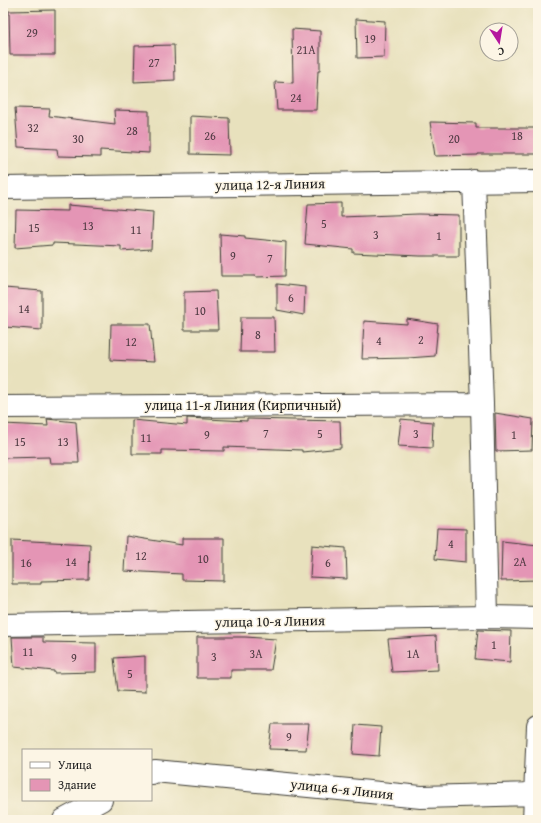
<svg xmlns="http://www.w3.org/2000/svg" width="541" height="823" font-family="'Gentium Book Plus',serif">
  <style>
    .building { fill: #e495b5 }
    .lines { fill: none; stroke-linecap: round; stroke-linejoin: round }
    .minor-casing { stroke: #3b3a34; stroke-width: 24 }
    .minor { stroke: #fff; stroke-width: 22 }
    .labels { text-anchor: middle; stroke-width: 3; stroke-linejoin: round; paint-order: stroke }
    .number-label { font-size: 12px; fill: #4e3a42 }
    .street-label { font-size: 14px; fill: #1c1c1c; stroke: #fcf5e5 }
  </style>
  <rect width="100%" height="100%" fill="#fcf5e5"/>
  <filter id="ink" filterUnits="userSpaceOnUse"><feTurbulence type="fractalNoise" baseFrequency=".025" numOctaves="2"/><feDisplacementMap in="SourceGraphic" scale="8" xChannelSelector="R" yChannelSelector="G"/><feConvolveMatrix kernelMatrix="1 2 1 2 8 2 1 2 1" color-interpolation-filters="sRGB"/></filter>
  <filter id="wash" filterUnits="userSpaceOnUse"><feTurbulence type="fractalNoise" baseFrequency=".012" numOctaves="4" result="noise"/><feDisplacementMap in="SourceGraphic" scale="16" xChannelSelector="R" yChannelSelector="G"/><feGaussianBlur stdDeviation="0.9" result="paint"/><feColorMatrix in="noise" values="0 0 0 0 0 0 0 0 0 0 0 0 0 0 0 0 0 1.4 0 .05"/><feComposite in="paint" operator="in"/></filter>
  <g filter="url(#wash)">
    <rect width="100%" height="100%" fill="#e8e1bd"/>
    <g id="blocks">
      <path class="building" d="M 55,10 L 55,55 L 10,55 L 9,11 Z
        M 356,19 L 385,21 L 384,57 L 357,58 Z
        M 292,29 L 320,31 L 320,71 L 318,71 L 316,110 L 277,110 L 275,82 L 293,83 Z
        M 174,45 L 175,80 L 134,82 L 135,46 Z
        M 15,108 L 50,109 L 49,116 L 115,124 L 114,110 L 149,111 L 149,153 L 100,150 L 100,157 L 58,156 L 57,149 L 18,147 Z
        M 190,116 L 229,118 L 230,155 L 190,154 Z
        M 430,122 L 476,123 L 476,128 L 537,128 L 538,154 L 478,154 L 478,155 L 435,156 Z
        M 341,203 L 341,217 L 418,214 L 459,215 L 459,256 L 420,256 L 353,253 L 353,249 L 305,244 L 308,204 Z
        M 68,205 L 153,212 L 151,249 L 121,251 L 121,246 L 53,243 L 53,245 L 15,248 L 16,210 L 68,211 Z
        M 220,234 L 245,236 L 245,238 L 286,242 L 285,276 L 256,277 L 256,276 L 221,276 Z
        M 277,284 L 305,287 L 304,315 L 277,310 Z
        M 4,288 L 42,291 L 42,330 L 5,327 Z
        M 216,291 L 218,330 L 184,330 L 184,292 Z
        M 241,317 L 274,317 L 275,352 L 240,352 Z
        M 407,319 L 438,324 L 435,356 L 408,358 L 362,359 L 364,321 L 407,324 Z
        M 111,324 L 150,324 L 154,362 L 110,360 Z
        M 495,413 L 533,419 L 532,450 L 496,451 Z
        M 187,418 L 247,421 L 247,419 L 340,421 L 341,448 L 302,452 L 302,450 L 224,447 L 224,451 L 162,450 L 162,454 L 132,454 L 132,420 L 187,425 Z
        M 47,419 L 76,422 L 79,463 L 50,463 L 49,457 L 3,458 L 3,424 L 48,426 Z
        M 401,419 L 433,422 L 432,448 L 398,446 Z
        M 437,528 L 466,529 L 466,562 L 435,559 Z
        M 126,536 L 182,545 L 182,538 L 224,538 L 224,581 L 182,580 L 182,574 L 124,571 Z
        M 12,540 L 90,544 L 89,580 L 41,581 L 41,584 L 12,584 Z
        M 502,541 L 538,545 L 538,580 L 501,581 Z
        M 312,545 L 346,548 L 347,579 L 310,577 Z
        M 478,630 L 511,631 L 510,662 L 475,659 Z
        M 436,636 L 438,670 L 392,672 L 388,639 Z
        M 12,637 L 43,637 L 43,642 L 96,643 L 96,672 L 54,673 L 54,671 L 14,667 Z
        M 197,637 L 245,637 L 276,639 L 271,670 L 231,670 L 231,678 L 197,678 Z
        M 145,656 L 145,692 L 118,691 L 114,658 Z
        M 272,724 L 309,724 L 306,750 L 269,749 Z
        M 355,725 L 381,727 L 379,756 L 353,754 Z"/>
    </g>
  </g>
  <g filter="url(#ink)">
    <use href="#blocks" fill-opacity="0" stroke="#3b3a34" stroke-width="1"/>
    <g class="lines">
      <defs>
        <path id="minor" d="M 474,181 L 482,404 L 487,617
          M 3,188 L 538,181
          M 3,407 L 482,404
          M 3,625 L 487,617 L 538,618
          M 151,773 L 155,771 L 421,797 L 535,794
          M 64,820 L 101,800
          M 534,820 L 538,726"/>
      </defs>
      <use href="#minor" class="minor-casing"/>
      <use href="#minor" class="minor"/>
    </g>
  </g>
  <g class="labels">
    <g class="number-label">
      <text x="32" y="37">29</text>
      <text x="370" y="43">19</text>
      <text x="306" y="54">21А</text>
      <text x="154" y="67">27</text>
      <text x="296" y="102">24</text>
      <text x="33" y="132">32</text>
      <text x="132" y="135">28</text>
      <text x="210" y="140">26</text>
      <text x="517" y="140">18</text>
      <text x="78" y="143">30</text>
      <text x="454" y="143">20</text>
      <text x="324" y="228">5</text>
      <text x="88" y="230">13</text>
      <text x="34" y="232">15</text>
      <text x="136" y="234">11</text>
      <text x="376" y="239">3</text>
      <text x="439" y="240">1</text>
      <text x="233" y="260">9</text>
      <text x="270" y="263">7</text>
      <text x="291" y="302">6</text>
      <text x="24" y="313">14</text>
      <text x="200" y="315">10</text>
      <text x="258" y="339">8</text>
      <text x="421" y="344">2</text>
      <text x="379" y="345">4</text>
      <text x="131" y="346">12</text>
      <text x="266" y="438">7</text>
      <text x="320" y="438">5</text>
      <text x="416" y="438">3</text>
      <text x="207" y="439">9</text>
      <text x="514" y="439">1</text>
      <text x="146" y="442">11</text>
      <text x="20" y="446">15</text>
      <text x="63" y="446">13</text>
      <text x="451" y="548">4</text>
      <text x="141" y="560">12</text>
      <text x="203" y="563">10</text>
      <text x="71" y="566">14</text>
      <text x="520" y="566">2А</text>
      <text x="26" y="567">16</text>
      <text x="328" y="567">6</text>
      <text x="494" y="649">1</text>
      <text x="28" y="656">11</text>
      <text x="256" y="658">3А</text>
      <text x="413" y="658">1А</text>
      <text x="214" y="661">3</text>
      <text x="74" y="662">9</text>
      <text x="130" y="678">5</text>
      <text x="289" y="741">9</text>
    </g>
    <g class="street-label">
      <text transform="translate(270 184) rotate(-1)" y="5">улица 12-я Линия</text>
      <text x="243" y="410">улица 11-я Линия (Кирпичный)</text>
      <text transform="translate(270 621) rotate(-1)" y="5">улица 10-я Линия</text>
      <text transform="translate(342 789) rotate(6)" y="5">улица 6-я Линия</text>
    </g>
  </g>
  <rect width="541" height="823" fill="none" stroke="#fcf5e5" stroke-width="16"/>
  <rect x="22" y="749" width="130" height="52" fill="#fcf5e5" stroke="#a29e95"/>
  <rect x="30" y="762" width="20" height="6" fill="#ffffff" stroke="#a29e95"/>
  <text x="58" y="769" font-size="12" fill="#1c1c1c">Улица</text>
  <rect x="30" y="779" width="20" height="12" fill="#e495b5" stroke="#a29e95"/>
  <text x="58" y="789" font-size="12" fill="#1c1c1c">Здание</text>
  <g transform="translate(499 42) rotate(168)"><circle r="19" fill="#fcf5e5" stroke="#a29e95"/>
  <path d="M0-3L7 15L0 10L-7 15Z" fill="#b5179e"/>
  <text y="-6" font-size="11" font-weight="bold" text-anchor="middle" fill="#1c1c1c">С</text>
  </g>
</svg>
